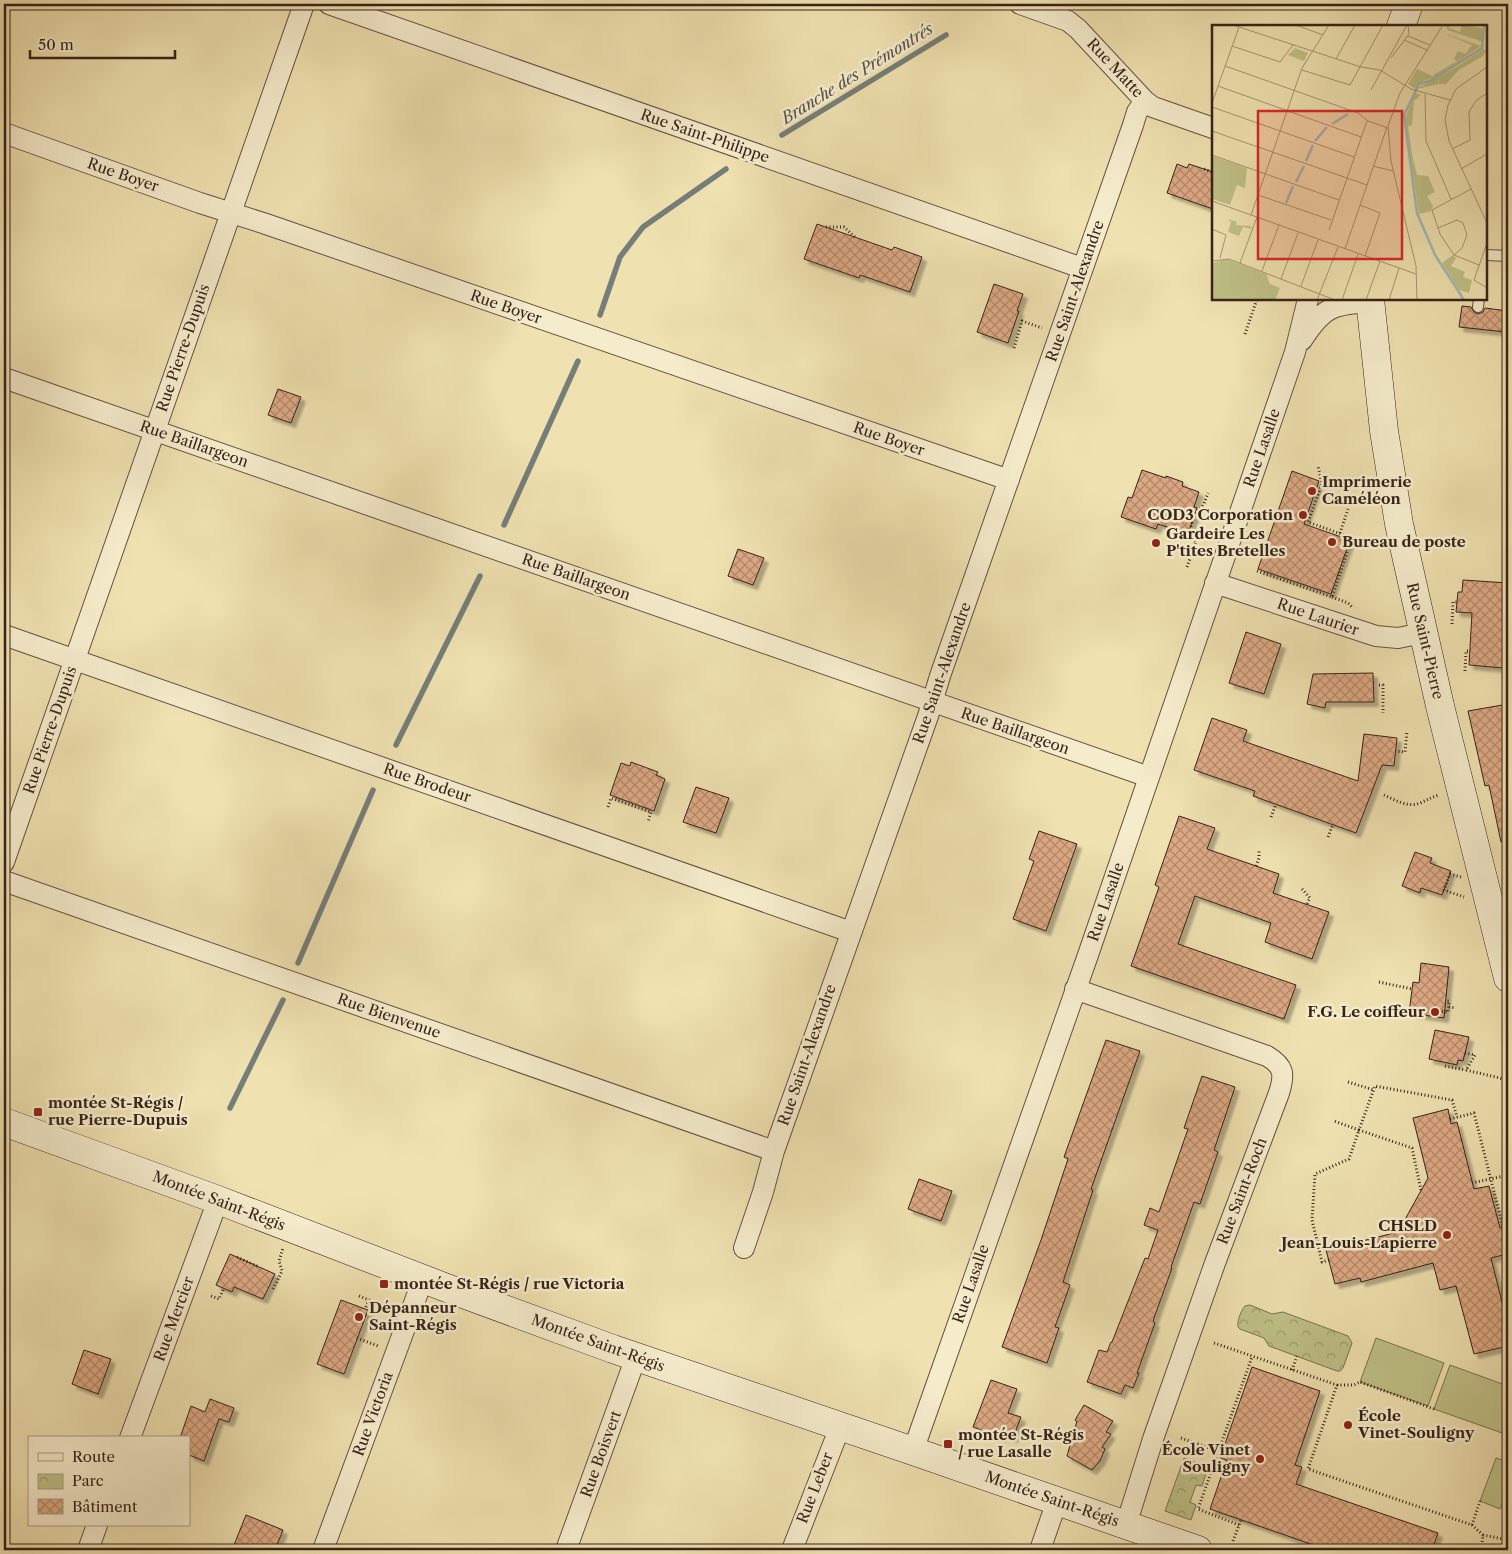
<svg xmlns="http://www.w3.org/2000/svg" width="1512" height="1554" font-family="'Libre Caslon Text',serif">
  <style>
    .park { fill: url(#park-crowns); stroke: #7a7250 }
    .pitch { fill: #bfc187; stroke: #7a7250 }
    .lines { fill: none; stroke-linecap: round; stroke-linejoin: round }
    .stream { stroke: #767e79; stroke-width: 5.5 }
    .building { fill: url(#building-cross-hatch); stroke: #36231a; filter: url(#shadow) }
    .lane-casing { stroke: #645240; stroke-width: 12 }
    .street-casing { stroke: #645240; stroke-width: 22 }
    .secondary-casing { stroke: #36231a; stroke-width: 29 }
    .path { stroke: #36231a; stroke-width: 3; stroke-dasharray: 1 2.5; stroke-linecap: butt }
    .lane { stroke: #f5eccc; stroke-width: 10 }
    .street { stroke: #f5eccc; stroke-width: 20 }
    .secondary { stroke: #f5eccc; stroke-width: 28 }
    .poi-dot { fill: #8f2418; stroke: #f5eccc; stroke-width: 2 }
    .labels { text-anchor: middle; stroke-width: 5; stroke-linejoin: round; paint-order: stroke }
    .street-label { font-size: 15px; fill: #36231a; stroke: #f5eccc }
    .poi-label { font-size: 15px; font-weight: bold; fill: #36231a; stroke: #f5eccc; text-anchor: start }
    .water-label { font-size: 16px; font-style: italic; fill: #565049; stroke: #f5eccc }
    .inset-river { fill: none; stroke: #a0bab8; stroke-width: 2.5 }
    .inset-road { fill: none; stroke: #a59574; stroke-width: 1 }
    .view { fill: #d62828; fill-opacity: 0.15; stroke: #d62828; stroke-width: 2.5 }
    .inset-edge { fill: none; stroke: #36231a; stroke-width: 2.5 }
  </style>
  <defs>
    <pattern id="park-crowns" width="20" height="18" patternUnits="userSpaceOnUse" patternTransform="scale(1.25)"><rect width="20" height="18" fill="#bfc187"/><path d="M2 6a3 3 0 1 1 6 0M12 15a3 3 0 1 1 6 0" fill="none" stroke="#9c9c6e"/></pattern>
    <pattern id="building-cross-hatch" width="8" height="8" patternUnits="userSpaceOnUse" patternTransform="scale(1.25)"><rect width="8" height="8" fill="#dda984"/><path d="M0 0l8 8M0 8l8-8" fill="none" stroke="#b4896b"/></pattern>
    <filter id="shadow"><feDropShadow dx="4.5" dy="4.5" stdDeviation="1" flood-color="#0004"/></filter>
  </defs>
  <rect width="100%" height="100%" fill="#efe1b0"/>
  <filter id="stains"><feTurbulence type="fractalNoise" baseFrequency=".004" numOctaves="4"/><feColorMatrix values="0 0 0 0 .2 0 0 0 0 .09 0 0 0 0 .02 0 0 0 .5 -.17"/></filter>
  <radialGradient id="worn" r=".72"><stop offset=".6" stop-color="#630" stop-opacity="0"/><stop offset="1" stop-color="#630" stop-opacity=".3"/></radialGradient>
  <path class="park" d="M 1250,1305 L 1272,1314 L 1283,1312 L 1348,1336 L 1352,1343 L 1343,1368 L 1340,1371 L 1337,1371 L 1269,1346 L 1264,1338 L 1240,1329 L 1238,1327 C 1237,1320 1241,1311 1245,1306 Z
    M 1184,1458 L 1208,1467 L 1202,1486 L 1196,1485 L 1190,1502 L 1196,1505 L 1191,1520 L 1165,1511 Z"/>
  <path class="pitch" d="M 1376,1338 L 1444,1363 L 1428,1406 L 1360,1382 Z
    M 1450,1365 L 1508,1386 L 1508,1416 L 1502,1433 L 1434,1409 Z
    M 1496,1458 L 1508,1462 L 1508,1488 L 1500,1509 L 1480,1501 Z"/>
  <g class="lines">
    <path class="stream" d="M 782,135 L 946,35
      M 600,315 L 620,257 L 643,227 L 726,169
      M 504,525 L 578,361
      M 396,745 L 480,576
      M 298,963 L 373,790
      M 230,1108 L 283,1000"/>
  </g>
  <path class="building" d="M 1177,164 L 1187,168 L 1189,164 L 1213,172 L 1213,209 L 1167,193 Z
    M 817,224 L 892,250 L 894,247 L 922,257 L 910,292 L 860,275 L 859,278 L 804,259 Z
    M 994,284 L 1023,294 L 1017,311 L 1019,311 L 1008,343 L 977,332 Z
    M 1462,306 L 1471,307 L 1474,312 L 1478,314 L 1483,312 L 1485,308 L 1508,311 L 1506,332 L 1459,327 Z
    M 278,389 L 301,397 L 291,423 L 268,415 Z
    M 1142,470 L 1166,478 L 1166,476 L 1183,482 L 1182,486 L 1199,492 L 1194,507 L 1197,508 L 1188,534 L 1158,524 L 1156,529 L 1121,517 L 1128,497 L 1132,498 Z
    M 1292,471 L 1319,481 L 1304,524 L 1350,540 L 1331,594 L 1258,569 Z
    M 738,549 L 764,558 L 753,585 L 728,576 Z
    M 1463,580 L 1508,583 L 1503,668 L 1469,665 L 1472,613 L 1456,612 L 1458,592 L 1462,592 Z
    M 1246,632 L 1281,644 L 1264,694 L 1229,683 Z
    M 1373,673 L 1374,702 L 1326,702 L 1325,708 L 1307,704 L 1313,674 Z
    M 1508,704 L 1508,842 L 1501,842 L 1489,785 L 1485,786 L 1468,711 Z
    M 1212,718 L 1247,730 L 1243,741 L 1358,781 L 1364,734 L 1397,738 L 1394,766 L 1382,765 L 1356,833 L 1253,796 L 1255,791 L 1194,770 Z
    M 631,762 L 658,772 L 656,775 L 665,779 L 654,811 L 610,795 L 621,763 L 630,766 Z
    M 696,787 L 729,798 L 716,833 L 683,822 Z
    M 1179,816 L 1215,828 L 1207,849 L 1279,874 L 1273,893 L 1329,912 L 1312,959 L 1265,942 L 1271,923 L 1195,896 L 1178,944 L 1296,985 L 1284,1019 L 1131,966 L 1159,887 L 1155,885 Z
    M 1039,831 L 1077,844 L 1046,931 L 1013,919 L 1034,861 L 1029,859 Z
    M 1415,852 L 1432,858 L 1430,863 L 1451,871 L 1442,895 L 1421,888 L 1420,893 L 1402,886 Z
    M 1421,963 L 1449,967 L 1444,1018 L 1409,1013 L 1413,982 L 1419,983 Z
    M 1435,1030 L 1469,1037 L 1463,1061 L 1458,1060 L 1457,1065 L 1429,1059 Z
    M 1106,1040 L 1140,1051 L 1091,1189 L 1093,1190 L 1063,1282 L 1070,1285 L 1055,1327 L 1059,1328 L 1047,1363 L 1002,1347 L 1041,1240 L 1068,1159 L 1064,1157 Z
    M 1202,1076 L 1235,1087 L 1214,1150 L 1218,1152 L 1200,1204 L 1194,1202 L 1171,1267 L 1172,1268 L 1153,1321 L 1155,1323 L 1137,1373 L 1139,1373 L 1133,1388 L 1125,1385 L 1121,1394 L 1087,1382 L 1099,1350 L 1107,1352 L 1111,1342 L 1112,1342 L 1145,1258 L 1148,1259 L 1158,1230 L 1144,1225 L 1150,1208 L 1159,1212 L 1188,1129 L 1184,1128 Z
    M 1448,1109 L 1451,1124 L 1457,1122 L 1474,1189 L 1489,1186 L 1500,1228 L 1508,1225 L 1508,1243 L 1504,1243 L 1507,1254 L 1491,1258 L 1508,1326 L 1508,1327 L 1504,1328 L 1508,1346 L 1474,1354 L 1456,1286 L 1440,1290 L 1433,1263 L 1361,1282 L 1360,1278 L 1335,1284 L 1326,1250 L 1398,1232 L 1428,1178 L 1413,1118 Z
    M 919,1179 L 952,1191 L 941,1221 L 908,1209 Z
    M 230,1254 L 275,1274 L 263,1299 L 234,1287 L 232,1292 L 216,1285 Z
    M 341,1300 L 368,1310 L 344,1374 L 317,1364 Z
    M 84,1350 L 111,1359 L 98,1394 L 72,1384 Z
    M 1252,1367 L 1320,1391 L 1295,1465 L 1302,1467 L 1296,1484 L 1438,1533 L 1432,1550 L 1328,1550 L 1210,1509 L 1227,1460 L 1220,1458 Z
    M 991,1380 L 1017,1389 L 1008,1413 L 1021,1417 L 1013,1438 L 1002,1433 L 1001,1438 L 973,1427 Z
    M 210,1399 L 234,1408 L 229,1422 L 219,1419 L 204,1461 L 189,1455 L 189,1438 L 180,1438 L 191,1406 L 205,1412 Z
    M 1084,1405 L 1113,1421 L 1106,1432 L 1111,1434 L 1102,1447 L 1105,1449 L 1100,1461 L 1092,1470 L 1067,1456 L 1077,1421 L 1075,1420 Z
    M 246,1515 L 283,1530 L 275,1550 L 232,1550 Z"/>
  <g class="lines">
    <defs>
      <path id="lane" d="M 1486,255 L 1508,256
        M 1478,307 L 1479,299"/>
      <path id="street" d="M 329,4 L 1082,268
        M 1020,4 L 1068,21 L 1078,29 L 1145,101 L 1153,107 L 1213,128
        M 4,133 L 200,203 L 263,223 L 1009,480
        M 1302,340 C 1323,307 1333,304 1371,302
        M 4,378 L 1149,777
        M 1215,583 L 1376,636 L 1398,638 L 1423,633
        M 4,635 L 851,932
        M 4,862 L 304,4
        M 4,881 L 774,1151
        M 1075,989 L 1267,1056 C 1284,1066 1285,1074 1279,1093 L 1215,1263 L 1153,1439 L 1126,1525
        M 744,1248 L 763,1192 L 774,1151 L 928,716 L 940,676 L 1133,125 L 1137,112 L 1145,101
        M 130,1438 L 218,1200
        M 913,1451 L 1088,955 L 1295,352 L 1308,299
        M 88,1550 L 97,1525
        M 323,1550 L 423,1279
        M 566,1550 L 636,1357
        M 792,1550 L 840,1427
        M 1040,1550 L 1057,1501"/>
      <path id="secondary" d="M 1401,26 L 1409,4
        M 1370,299 L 1384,431 L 1399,524 L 1440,706 L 1508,978
        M 4,1122 L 218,1200 L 444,1287 L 613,1349 L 913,1451 L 1198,1550"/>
    </defs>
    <use href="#lane" class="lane-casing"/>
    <use href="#street" class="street-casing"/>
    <use href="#secondary" class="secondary-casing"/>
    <path class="path" d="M 1204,169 L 1213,172
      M 826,227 L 844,227 L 856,238
      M 1245,334 L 1257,299
      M 1014,348 L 1022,321 L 1042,328
      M 1340,533 L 1348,509
      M 1187,567 L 1196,541 L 1187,538 L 1196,511 C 1204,508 1205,500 1208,493
      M 1257,571 L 1332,597 L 1352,538 L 1308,522 L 1322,484 L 1318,466
      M 1332,597 L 1348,603 L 1353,608
      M 1452,624 L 1453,602 L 1457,602
      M 1465,671 L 1466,651 L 1470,651
      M 1379,685 L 1383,685 L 1383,713
      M 1395,751 L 1405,752 L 1407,731
      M 1384,795 C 1395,800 1408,808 1420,803 C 1427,800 1432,797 1439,795
      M 608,807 L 611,798 L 651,812 L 648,822
      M 1271,817 L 1276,804
      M 1328,837 L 1333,824
      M 1256,866 L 1259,858 L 1259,850
      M 1461,877 L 1450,874 L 1444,890 L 1464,897
      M 1302,889 L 1310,898 L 1307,904
      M 1379,982 L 1412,989
      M 1449,1007 L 1456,1008
      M 1442,1011 L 1448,1012 L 1449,1001 L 1446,1001
      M 1465,1053 L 1475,1055 L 1466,1070 L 1508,1080
      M 1445,1066 L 1466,1070
      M 1348,1082 L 1374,1090
      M 1450,1119 L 1474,1113 L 1503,1227
      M 1472,1183 L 1504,1176
      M 1421,1190 L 1412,1148 L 1359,1130 L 1375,1086 L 1452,1100 L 1457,1117
      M 1507,1243 L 1508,1247
      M 237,1257 L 259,1267
      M 1329,1260 L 1322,1262 L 1312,1220 L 1315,1174 L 1349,1159 L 1359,1130 L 1334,1121
      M 273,1289 L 282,1271 L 279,1261 L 283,1248
      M 211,1296 L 219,1299 L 224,1288
      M 359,1296 L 369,1300 L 365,1309
      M 357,1338 L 378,1346
      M 1214,1343 L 1337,1385 L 1308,1469 L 1472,1525 L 1483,1535 L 1481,1550
      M 1292,1370 L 1297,1356
      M 1337,1385 L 1354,1385 L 1360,1382 L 1434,1409
      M 1181,1438 L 1218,1451
      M 1191,1460 L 1197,1443
      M 1239,1525 L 1198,1509 L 1252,1357
      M 1472,1525 L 1480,1501
      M 1483,1535 L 1508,1540
      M 1233,1541 L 1241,1520"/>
    <use href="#lane" class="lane"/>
    <use href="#street" class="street"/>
    <use href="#secondary" class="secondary"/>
  </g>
  <g class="poi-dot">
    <circle cx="1312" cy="491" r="5"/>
    <circle cx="1303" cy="515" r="5"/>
    <circle cx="1332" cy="542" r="5"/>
    <circle cx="1156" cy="543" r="5"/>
    <circle cx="1435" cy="1012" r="5"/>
    <rect x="33" y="1107" width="10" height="10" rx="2.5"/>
    <circle cx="1447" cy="1235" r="5"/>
    <rect x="379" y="1279" width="10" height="10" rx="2.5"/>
    <circle cx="359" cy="1317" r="5"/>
    <circle cx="1348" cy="1425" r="5"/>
    <rect x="943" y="1439" width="10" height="10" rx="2.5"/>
    <circle cx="1260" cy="1459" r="5"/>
  </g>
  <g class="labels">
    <g class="street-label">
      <text transform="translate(1115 68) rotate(47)" y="5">Rue Matte</text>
      <text transform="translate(705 136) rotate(19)" y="5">Rue Saint-Philippe</text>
      <text transform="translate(123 175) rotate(19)" y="5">Rue Boyer</text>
      <text transform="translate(1075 291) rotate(-71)" y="5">Rue Saint-Alexandre</text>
      <text transform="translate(506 307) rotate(19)" y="5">Rue Boyer</text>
      <text transform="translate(183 348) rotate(-71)" y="5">Rue Pierre-Dupuis</text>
      <text transform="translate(889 439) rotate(19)" y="5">Rue Boyer</text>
      <text transform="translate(194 444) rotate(19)" y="5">Rue Baillargeon</text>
      <text transform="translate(1262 448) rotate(-71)" y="5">Rue Lasalle</text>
      <text transform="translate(576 577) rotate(19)" y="5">Rue Baillargeon</text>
      <text transform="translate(1318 617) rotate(19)" y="5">Rue Laurier</text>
      <text transform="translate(1425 641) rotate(77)" y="5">Rue Saint-Pierre</text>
      <text transform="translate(942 673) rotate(-71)" y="5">Rue Saint-Alexandre</text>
      <text transform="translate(50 730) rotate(-71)" y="5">Rue Pierre-Dupuis</text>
      <text transform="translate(1015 731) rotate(19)" y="5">Rue Baillargeon</text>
      <text transform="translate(427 783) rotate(19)" y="5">Rue Brodeur</text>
      <text transform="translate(1106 902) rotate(-71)" y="5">Rue Lasalle</text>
      <text transform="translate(389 1016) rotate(19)" y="5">Rue Bienvenue</text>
      <text transform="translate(807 1055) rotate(-71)" y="5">Rue Saint-Alexandre</text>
      <text transform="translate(1242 1191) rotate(-69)" y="5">Rue Saint-Roch</text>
      <text transform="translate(219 1201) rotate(21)" y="5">Montée Saint-Régis</text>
      <text transform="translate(971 1284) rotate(-71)" y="5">Rue Lasalle</text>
      <text transform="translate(174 1319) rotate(-70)" y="5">Rue Mercier</text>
      <text transform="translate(598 1343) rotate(20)" y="5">Montée Saint-Régis</text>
      <text transform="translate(373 1414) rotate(-70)" y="5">Rue Victoria</text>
      <text transform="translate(601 1454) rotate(-70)" y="5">Rue Boisvert</text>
      <text transform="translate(815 1488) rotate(-69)" y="5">Rue Leber</text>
      <text transform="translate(1052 1499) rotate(19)" y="5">Montée Saint-Régis</text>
    </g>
    <g class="poi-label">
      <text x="1322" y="487">Imprimerie<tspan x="1322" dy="17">Caméléon</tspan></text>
      <text x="1293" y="520" text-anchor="end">COD3 Corporation</text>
      <text x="1166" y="539">Gardeire Les<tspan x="1166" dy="17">P'tites Bretelles</tspan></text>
      <text x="1342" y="547">Bureau de poste</text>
      <text x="1425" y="1017" text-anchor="end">F.G. Le coiffeur</text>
      <text x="48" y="1108">montée St-Régis /<tspan x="48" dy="17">rue Pierre-Dupuis</tspan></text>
      <text x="1437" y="1231" text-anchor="end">CHSLD<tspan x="1437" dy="17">Jean-Louis-Lapierre</tspan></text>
      <text x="394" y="1289">montée St-Régis / rue Victoria</text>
      <text x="369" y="1313">Dépanneur<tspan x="369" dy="17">Saint-Régis</tspan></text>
      <text x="1358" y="1421">École<tspan x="1358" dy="17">Vinet-Souligny</tspan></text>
      <text x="958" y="1440">montée St-Régis<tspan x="958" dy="17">/ rue Lasalle</tspan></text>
      <text x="1250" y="1455" text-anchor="end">École Vinet<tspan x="1250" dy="17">Souligny</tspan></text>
    </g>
    <g class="water-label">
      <text transform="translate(857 73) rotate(-32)" y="6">Branche des Prémontrés</text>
    </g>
  </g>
  <g transform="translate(1212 25)">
    <rect width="275" height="275" fill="#efe1b0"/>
    <path d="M 238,0 L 237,3 L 248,7 L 250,0 L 270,3 L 271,17 L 236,5 L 234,1 ZM 271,24 L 275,25 L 271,31 L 247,45 L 234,59 L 227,59 L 227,54 ZM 16,194 L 25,197 L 24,200 L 38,201 L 40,204 L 31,202 L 27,211 L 16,207 L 19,197 Z" fill="#bfc187"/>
    <path d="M 231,8 L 269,21 L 223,52 L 221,50 L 245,36 L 242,34 L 246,26 L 253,29 L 260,20 ZM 250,39 L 226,55 L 227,59 L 204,64 ZM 203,68 L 209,70 L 202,76 L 200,100 L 196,101 L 200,129 L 205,150 L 216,151 L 223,167 L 215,171 L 221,181 L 219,186 L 207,189 L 193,94 Z" fill="#bfc187"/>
    <path d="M 83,23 L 96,28 L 92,36 L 76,30 ZM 205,44 L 223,52 L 209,57 L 203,64 L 196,59 ZM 0,131 L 35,143 L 33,163 L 25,160 L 18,180 L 0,174 ZM 241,230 L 244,233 L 239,241 L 253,247 L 251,252 L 260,255 L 257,268 L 247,265 L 230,238 ZM 15,234 L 54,249 L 58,259 L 68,263 L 63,275 L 1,275 L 0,238 Z" fill="#bfc187"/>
    <path d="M1 167a7 7 0 1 1 14 0a7 7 0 1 1-14 0ZM 15,237 L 28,242 L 18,272 L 0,264 L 0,241 ZM 30,243 L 46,250 L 43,259 L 26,252 ZM 28,254 L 66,268 L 63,275 L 21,273 Z" fill="#bfc187"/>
    <path class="inset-river" d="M 120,99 L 136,89M 103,116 L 115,102M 94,136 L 101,120M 84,157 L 92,141M 74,178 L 81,161M 252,275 L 223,230 L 205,188 L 192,90 L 207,59 L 218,56 L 270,23 L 272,0"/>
    <path class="inset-road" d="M 21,0 L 149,42 L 168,45 L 199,64 L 238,75M 84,0 L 111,10M 196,11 L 218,20M 192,15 L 215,25M 20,21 L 68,37 L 81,20M 179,33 L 197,9 L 196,0M 124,34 L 143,0M 13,41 L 146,88 L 156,96 L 176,103M 275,42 L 244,64 L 236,80 L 233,95 L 237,116 L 275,198M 90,45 L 138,60 L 171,0M 6,61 L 149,112M 159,65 L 195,0M 213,69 L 214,116 L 239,174M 0,78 L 27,2M 0,82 L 142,132M 0,106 L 155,160M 240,124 L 258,115 L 257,87 L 264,76 L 275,68M 0,130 L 127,175M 161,141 L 181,146M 249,144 L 275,129M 259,164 L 220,185 L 228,209 L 242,230 L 267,240M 46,170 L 119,195M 0,176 L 204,249M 148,180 L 168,188 L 153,231M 39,190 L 90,43 L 117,0M 226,203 L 245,195 L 251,198 L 255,210 L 250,223 L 242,230M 0,204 L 14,210 L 8,233M 117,205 L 155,96M 275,218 L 262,255 L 275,263M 133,224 L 175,102M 0,236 L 17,234 L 123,275M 28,238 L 45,192M 50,246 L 67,200M 69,254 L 86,208M 89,261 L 106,215M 105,275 L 126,222M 130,275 L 146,229M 154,275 L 168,236M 177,275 L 187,243M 205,275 L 204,241 L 179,136 L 176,101 L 188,68 L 231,0"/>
    <path class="view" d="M 46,86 L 190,86 L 190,234 L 46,234 Z"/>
    <rect width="275" height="275" class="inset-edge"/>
  </g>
  <rect width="1512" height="1554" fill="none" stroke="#efe1b0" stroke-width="20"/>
  <rect x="5" y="5" width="1502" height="1544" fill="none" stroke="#36231a" stroke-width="2.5"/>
  <rect x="10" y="10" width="1492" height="1534" fill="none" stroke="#36231a"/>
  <rect x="28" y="1436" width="162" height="90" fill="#f5eccc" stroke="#a99c85"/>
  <rect x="38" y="1453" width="25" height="8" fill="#f5eccc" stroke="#a99c85"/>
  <text x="72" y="1462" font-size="15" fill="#36231a">Route</text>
  <rect x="38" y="1474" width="25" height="15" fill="url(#park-crowns)" stroke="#a99c85"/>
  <text x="72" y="1486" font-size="15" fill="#36231a">Parc</text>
  <rect x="38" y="1499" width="25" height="15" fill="url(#building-cross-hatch)" stroke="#a99c85"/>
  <text x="72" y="1512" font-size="15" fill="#36231a">Bâtiment</text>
  <path d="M30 50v8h145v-8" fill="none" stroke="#36231a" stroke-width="2.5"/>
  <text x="38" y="50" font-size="15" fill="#36231a" stroke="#f5eccc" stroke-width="4" paint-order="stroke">50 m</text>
  <rect width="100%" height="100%" filter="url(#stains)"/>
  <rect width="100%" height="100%" fill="url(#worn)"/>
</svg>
